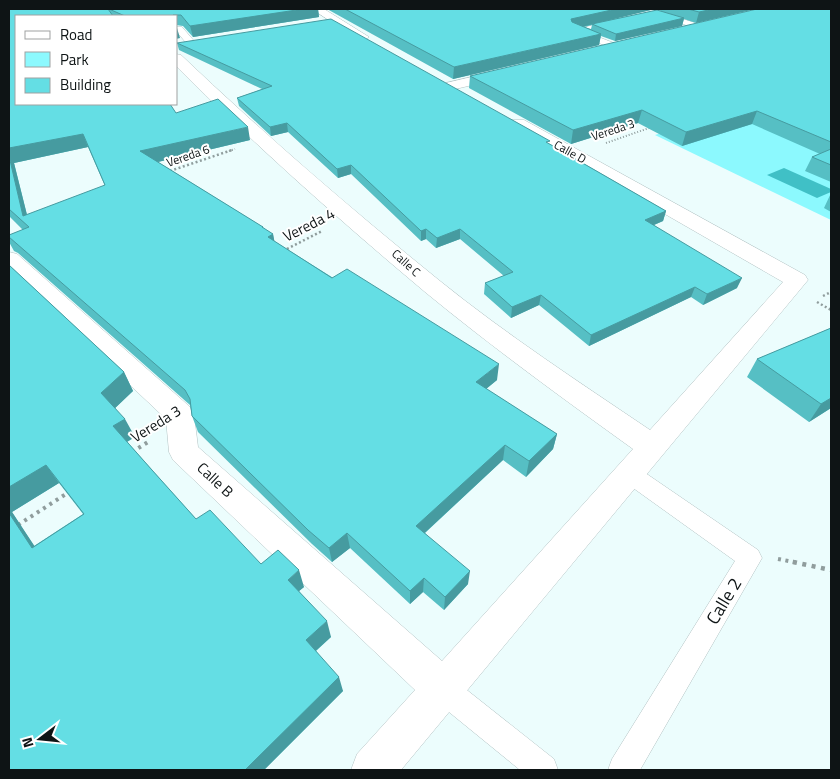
<svg xmlns="http://www.w3.org/2000/svg" width="840" height="779" font-family="'Titillium Web',sans-serif">
  <style>
    .green { fill: #8cf9fe }
    .water { fill: #40c0c6 }
    .lines { fill: none; stroke-linecap: round; stroke-linejoin: round }
    .service-casing { stroke: #b2c2c3; stroke-width: 1 }
    .minor-casing { stroke: #b2c2c3; stroke-width: 1 }
    .path-far3 { stroke: #909d9d; stroke-width: 2; stroke-dasharray: 1 2; stroke-linecap: butt }
    .path-far2 { stroke: #909d9d; stroke-width: 2.5; stroke-dasharray: 2 2.5; stroke-linecap: butt }
    .path-far1 { stroke: #909d9d; stroke-width: 4; stroke-dasharray: 3 4.5; stroke-linecap: butt }
    .path { stroke: #909d9d; stroke-width: 4.5; stroke-dasharray: 4 5.5; stroke-linecap: butt }
    .service { fill: #fff; fill-rule: evenodd }
    .minor { fill: #fff; fill-rule: evenodd }
    .wall { fill: #56bfc4; fill-rule: evenodd }
    .shaded-wall { fill: #469ba0 }
    .building { fill: #64dee4; stroke: #469ba0 }
    .labels { text-anchor: middle; stroke-width: 4; stroke-linejoin: round; paint-order: stroke }
    .far-street-label { font-size: 12px; fill: #0e1415; stroke: #fff }
    .street-label { font-size: 15px; fill: #0e1415; stroke: #fff }
    .near-street-label { font-size: 18px; fill: #0e1415; stroke: #fff }
  </style>
  <rect width="100%" height="100%" fill="#ecfdfd"/>
  <path class="green" d="M 790,92 L 831,108 L 831,220 L 655,135 Z"/>
  <path class="water" d="M 784,168 L 831,189 L 831,192 L 817,198 L 767,175 Z"/>
  <g class="lines">
    <defs>
      <path id="service" d="M 660,12 L 702,25 L 703,27 L 699,29 L 657,16 L 656,14 Z
        M 616,19 L 619,19 L 619,23 L 583,31 L 619,45 L 619,49 L 613,49 L 571,31 Z
        M 176,27 L 182,27 L 194,41 L 194,45 L 188,45 L 176,31 Z
        M 630,465 L 638,468 L 758,550 L 762,558 L 640,770 L 608,770 L 612,759 L 735,561 L 622,480 L 619,474 L 622,468 Z
        M 443,675 L 453,679 L 554,759 L 558,770 L 520,770 L 433,699 L 429,689 L 433,679 Z"/>
      <path id="minor" d="M 312,9 L 324,9 L 369,37 L 363,41 L 359,40 Z
        M 176,54 L 181,55 C 264,134 351,209 440,281 C 507,335 579,382 650,430 L 783,282 L 512,126 L 510,123 L 512,120 L 524,120 L 805,275 L 808,280 L 401,770 L 351,770 L 357,754 L 415,690 L 173,460 L 169,452 L 166,419 L 9,271 L 9,252 L 17,254 L 190,407 L 194,415 L 198,447 L 442,661 L 633,449 C 562,398 492,347 425,292 C 339,220 255,145 176,66 Z
        M 506,69 L 513,73 L 511,76 L 451,90 L 444,86 L 446,83 Z"/>
    </defs>
    <use href="#service" class="service-casing"/>
    <use href="#minor" class="minor-casing"/>
    <path class="path-far3" d="M 606,143 L 652,127
      M 229,151 L 235,149"/>
    <path class="path-far2" d="M 170,171 L 232,150
      M 283,251 L 322,231
      M 823,296 L 831,292
      M 817,302 L 831,310"/>
    <path class="path-far1" d="M 132,452 L 148,442
      M 18,525 L 69,492
      M 778,559 L 799,563"/>
    <path class="path" d="M 793,562 L 831,570"/>
    <use href="#service" class="service"/>
    <use href="#minor" class="minor"/>
  </g>
  <path class="wall" d="M 9,9 L 318,9 L 319,17 L 193,37 L 183,26 L 176,25 L 176,16 L 16,16 L 176,113 L 250,140 L 158,162 L 263,227 L 264,229 L 273,234 L 274,241 L 497,380 L 486,389 L 557,434 L 553,449 L 526,477 L 503,460 L 425,533 L 468,584 L 444,610 L 423,592 L 410,604 L 350,548 L 332,562 L 312,544 L 198,432 L 192,416 L 190,405 L 18,253 L 14,251 L 9,242 L 9,235 L 23,230 L 9,216 ZM 88,147 L 105,186 L 27,215 L 14,163 Z
    M 327,9 L 755,9 L 696,23 L 684,19 L 682,26 L 615,41 L 601,36 L 599,45 L 453,79 ZM 655,9 L 661,11 L 608,20 ZM 592,25 L 591,29 L 584,27 Z
    M 831,9 L 831,182 L 805,171 L 812,157 L 820,154 L 752,124 L 682,146 L 638,123 L 571,144 L 469,88 L 470,76 Z
    M 177,43 L 550,144 L 666,211 L 663,221 L 654,225 L 737,288 L 703,305 L 691,297 L 589,346 L 539,305 L 511,318 L 484,294 L 485,283 L 504,276 L 460,239 L 436,248 L 426,239 L 421,241 L 351,174 L 338,178 L 288,132 L 271,136 L 239,106 L 237,98 L 262,89 L 179,50 Z
    M 831,193 L 831,212 L 824,208 Z
    M 9,265 L 124,372 L 133,391 L 115,408 L 135,437 L 127,442 L 196,519 L 261,564 L 304,587 L 299,591 L 331,637 L 316,651 L 343,691 L 264,770 L 9,770 ZM 59,483 L 83,514 L 34,546 L 12,512 Z
    M 831,328 L 831,408 L 809,422 L 747,377 L 757,359 Z"/>
  <path class="shaded-wall" d="M 303,9 L 318,9 L 319,17 L 193,37 L 190,26 Z
    M 616,9 L 655,9 L 569,30 L 571,19 Z
    M 713,9 L 755,9 L 696,23 L 699,12 Z
    M 684,18 L 682,26 L 615,41 L 616,34 Z
    M 176,28 L 177,28 L 180,38 L 176,39 Z
    M 601,34 L 599,45 L 453,79 L 454,67 Z
    M 642,110 L 638,123 L 571,144 L 573,130 Z
    M 757,111 L 752,124 L 682,146 L 686,132 Z
    M 287,123 L 288,132 L 271,136 L 270,127 Z
    M 248,127 L 250,140 L 145,165 L 140,151 Z
    M 83,134 L 88,147 L 14,163 L 31,231 L 23,216 L 9,156 L 9,148 Z
    M 351,165 L 351,174 L 338,178 L 337,169 Z
    M 666,211 L 663,221 L 642,230 L 645,220 Z
    M 426,229 L 426,239 L 421,241 L 421,231 Z
    M 460,229 L 460,239 L 436,248 L 437,238 Z
    M 273,234 L 276,249 L 268,237 Z
    M 742,278 L 737,288 L 703,305 L 707,294 Z
    M 695,287 L 691,297 L 589,346 L 591,335 Z
    M 541,295 L 539,305 L 511,318 L 512,307 Z
    M 499,364 L 497,380 L 475,398 L 476,382 Z
    M 124,372 L 133,391 L 111,412 L 101,393 Z
    M 831,398 L 831,408 L 809,422 L 821,404 Z
    M 125,419 L 135,437 L 123,444 L 113,426 Z
    M 557,434 L 553,449 L 526,477 L 529,461 Z
    M 505,445 L 503,460 L 417,540 L 416,526 Z
    M 46,465 L 59,483 L 12,512 L 47,565 L 32,548 L 9,513 L 9,487 Z
    M 347,533 L 350,548 L 332,562 L 329,548 Z
    M 299,570 L 304,587 L 293,596 L 288,580 Z
    M 470,571 L 468,584 L 444,610 L 445,597 Z
    M 424,578 L 423,592 L 410,604 L 410,591 Z
    M 327,621 L 331,637 L 311,655 L 306,640 Z
    M 339,677 L 343,691 L 264,770 L 245,770 Z"/>
  <path class="building" d="M 9,9 L 108,9 L 113,16 L 16,16 L 16,104 L 170,104 L 176,113 L 218,99 L 248,127 L 140,151 L 263,227 L 262,227 L 273,234 L 268,237 L 332,278 L 347,269 L 499,364 L 476,382 L 557,434 L 529,461 L 505,445 L 416,526 L 470,571 L 445,597 L 424,578 L 410,591 L 347,533 L 329,548 L 308,530 L 192,416 L 190,399 L 185,390 L 9,237 L 9,235 L 29,227 L 9,209 L 9,156 L 23,216 L 105,185 L 83,134 L 9,148 Z
    M 109,9 L 303,9 L 190,26 L 181,15 L 173,15 L 173,16 L 125,16 Z
    M 345,9 L 616,9 L 571,19 L 572,22 L 601,34 L 454,67 Z
    M 688,9 L 713,9 L 699,12 Z
    M 757,9 L 831,9 L 831,142 L 757,111 L 686,132 L 642,110 L 573,130 L 470,76 Z
    M 657,10 L 684,18 L 616,34 L 592,24 Z
    M 331,19 L 550,141 L 546,142 L 666,211 L 645,220 L 742,278 L 707,294 L 695,287 L 591,335 L 541,295 L 512,307 L 485,283 L 513,272 L 460,229 L 437,238 L 426,229 L 421,231 L 351,165 L 337,169 L 287,123 L 270,127 L 237,98 L 272,86 L 177,43 Z
    M 831,149 L 831,165 L 812,157 Z
    M 9,265 L 124,372 L 101,393 L 125,419 L 113,426 L 152,470 L 196,519 L 210,510 L 261,564 L 278,550 L 299,570 L 288,580 L 327,621 L 306,640 L 339,677 L 245,770 L 9,770 L 9,513 L 32,548 L 84,514 L 46,465 L 9,487 Z
    M 831,328 L 831,398 L 821,404 L 757,359 Z"/>
  <g class="labels">
    <g class="far-street-label">
      <text transform="translate(613 130) rotate(-18)" y="4">Vereda 3</text>
      <text transform="translate(570 152) rotate(29)" y="4">Calle D</text>
      <text transform="translate(188 156) rotate(-19)" y="4">Vereda 6</text>
      <text transform="translate(406 263) rotate(42)" y="4">Calle C</text>
    </g>
    <g class="street-label">
      <text transform="translate(309 225) rotate(-27)" y="5">Vereda 4</text>
      <text transform="translate(156 424) rotate(-32)" y="5">Vereda 3</text>
      <text transform="translate(215 480) rotate(43)" y="5">Calle B</text>
    </g>
    <g class="near-street-label">
      <text transform="translate(724 601) rotate(-59)" y="6">Calle 2</text>
    </g>
  </g>
  <rect width="840" height="779" fill="none" stroke="#0e1415" stroke-width="20"/>
  <rect x="15" y="15" width="162" height="90" fill="#ffffff" stroke="#9fa1a1"/>
  <rect x="25" y="31" width="25" height="8" fill="#ffffff" stroke="#9fa1a1"/>
  <text x="60" y="40" font-size="15" fill="#0e1415">Road</text>
  <rect x="25" y="52" width="25" height="15" fill="#8cf9fe" stroke="#9fa1a1"/>
  <text x="60" y="65" font-size="15" fill="#0e1415">Park</text>
  <rect x="25" y="78" width="25" height="15" fill="#64dee4" stroke="#9fa1a1"/>
  <text x="60" y="90" font-size="15" fill="#0e1415">Building</text>
  <g transform="translate(40 739) rotate(254)" stroke="#ffffff" stroke-width="4" paint-order="stroke">
  <path d="M0-4L9 19L0 12L-9 19Z" fill="#0e1415"/>
  <text y="-8" font-size="14" font-weight="bold" text-anchor="middle" fill="#0e1415">N</text>
  </g>
</svg>
